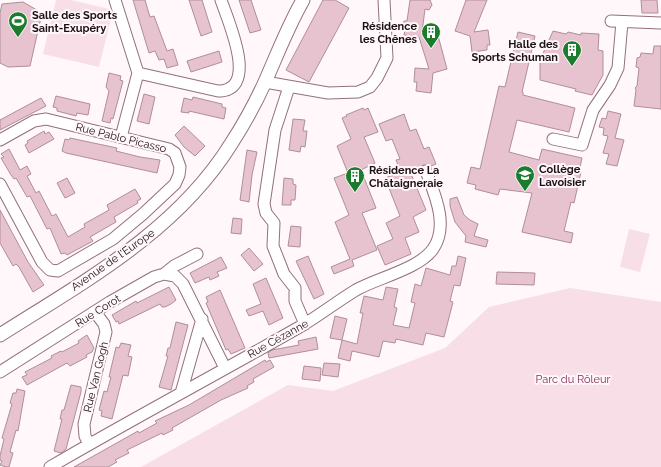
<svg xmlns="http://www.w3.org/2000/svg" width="661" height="467" viewBox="0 0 661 467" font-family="Raleway,sans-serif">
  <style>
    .park { fill: #f8dee7 }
    .building { fill: #e7c3cf; stroke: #af8e9a }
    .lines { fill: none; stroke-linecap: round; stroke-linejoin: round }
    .minor-casing { stroke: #90717c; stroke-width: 13 }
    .tertiary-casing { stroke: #90717c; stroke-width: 15 }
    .minor { stroke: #fff; stroke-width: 11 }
    .tertiary { stroke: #fff; stroke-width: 13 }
    .labels { text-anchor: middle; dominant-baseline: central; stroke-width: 4; stroke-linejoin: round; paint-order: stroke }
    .poi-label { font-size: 11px; font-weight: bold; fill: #1d1115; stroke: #fff7fa; text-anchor: start }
    .street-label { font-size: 11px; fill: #1d1115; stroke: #fff7fa }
    .park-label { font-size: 11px; fill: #832d54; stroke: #fff7fa }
  </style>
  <rect width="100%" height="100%" fill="#fff7fa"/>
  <path class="park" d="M56 0H71L113 10 99 67 43 54Z
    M629 229 650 234 640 272 620 267Z
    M570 288 661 302V467H141L288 385 333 391 445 348 489 307Z"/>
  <path class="building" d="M133 0H145L150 17 154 16 167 51 173 49 178 65 167 68 164 59 159 60 155 51 149 53Z
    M189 0H202L212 32 201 36Z
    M239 0H251L261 30 250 33Z
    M323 0H335L349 8 309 82 286 70Z
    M410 0H430L432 5 429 10 425 9 422 32 436 28 447 69 433 73 431 93 416 91 417 82H414L415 68 429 69 419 37 404 35 405 30H402L404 21H407Z
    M466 0H487L474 32 488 30 490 45H487V50L472 52 470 36 455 31Z
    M641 0H657L658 13H642Z
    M23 2 42 13 30 66 8 67 0 63V13L2 4Z
    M553 31 566 34 568 32 581 35V33L599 34 598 50 603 51V75L592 95 575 91 576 89 540 80V60Z
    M518 32 535 36 522 92H523V95L575 108 569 132 517 120 509 152 539 160 542 149 582 158 579 172H581L574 203 571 202 564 231 573 233 571 243 522 232 532 193 500 189 498 195 475 189 476 185 467 183 471 167 480 169 499 86 505 87Z
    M654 46H661V109L634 106 636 90 635 88 637 86 639 68 636 67 637 58 640 57 641 53 653 54Z
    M219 51 222 62 191 72 187 61Z
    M109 73 121 76 120 80 123 81 113 119 111 118 110 123 102 121 109 91 106 87Z
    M144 94 155 97 149 124 137 121Z
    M56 96 90 104 88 115 77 113 76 116 57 111V108L53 107Z
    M193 97 222 104V107L226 108 224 119 189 111V113L181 112 184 98 192 100Z
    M41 98 46 106 0 130V120Z
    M363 108 364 110 368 108 378 132 364 137 375 163 361 170 376 208 362 213 377 250 352 260 354 266 334 274 331 267 350 259 335 222 349 215 334 178 348 173 337 146 351 139 342 118 347 116 346 115Z
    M608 111 621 114 615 138 624 140 617 166 606 164 609 154 603 153 608 136 603 135 604 128 599 127 602 118 606 119Z
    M404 114 410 131 416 129 424 149 429 147 436 164 431 166 423 165 419 171 411 174 426 210 413 217 419 232 405 238 411 254 385 265 377 246 393 239 386 223 400 216 385 178 401 172 396 160 400 159 392 139 386 141 379 124Z
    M293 119 305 120 303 131H307L305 147 301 146 300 152 289 150Z
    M184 126 205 146 195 156 184 147 175 135Z
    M44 131 45 134 49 132 54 139 29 153 25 145 28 143 27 141Z
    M70 138 117 148 116 151 140 157 160 160 157 173 66 153 62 151 65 139 69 140Z
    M9 149 20 170 27 166 31 174 27 176 36 193 39 191 52 216 56 214 68 237 85 227 84 224 109 210 107 205 135 189 141 199 137 201 138 203 114 217 116 222 90 237 93 241 67 255 65 253 61 254 50 228 47 229 30 196 27 197 16 178 14 179 11 175 1 158 4 157 1 154Z
    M247 150 257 152 252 175 249 202 240 200Z
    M67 178 75 193 65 198 57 183Z
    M284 178 293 179V184L296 185 295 200H291V205H282Z
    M457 197 464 215 470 220 478 224 474 236 488 240 486 247 465 242 466 236 455 222 450 206V199Z
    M0 210 28 262 44 285 33 292 19 267 16 264 13 266 0 243Z
    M233 218 242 219 241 234 231 233Z
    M291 226 301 227 300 247 288 246Z
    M249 248 263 264 254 271 241 255Z
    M308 256 324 294 314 299 296 261Z
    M458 256 466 258 460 286 454 285 450 301 453 302 444 337 426 333 423 345 396 339 395 343 383 341 379 357 352 351 350 361 338 358 342 340 357 344 363 313H360L364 296 383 300 386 287 398 289 394 307 397 308 393 325 409 328 415 303 411 302 415 284 421 286 426 268 450 275 452 266H456Z
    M221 257 227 268 217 272 219 276 210 280 209 277 195 283 190 273Z
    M497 272 535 273 534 285 496 284Z
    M266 278 283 318 269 325 263 311 249 316 246 310 261 304 253 284Z
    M169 287 176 300 171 304 165 307H162L160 304 119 324 118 321 116 322 112 315 136 301 137 303Z
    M220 290 245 348 231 354 228 349 226 350 206 303 208 302 206 297Z
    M335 316 347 319 342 340 330 338Z
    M176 322 188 325 171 390 159 387 168 356H166L168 348H170Z
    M87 335 94 348 92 352 86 355 87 357 70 366 67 363 27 385 22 377 27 375 25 372 52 358 51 356 61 351 62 352 79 343 78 341Z
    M316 337 318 349 269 358 268 353 272 350 299 345 298 341Z
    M121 343 131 345 128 356 132 357 128 376 123 375 112 419 101 416 102 411 99 410 104 391 107 392 111 377H109L116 347 119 348Z
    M265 360 266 362 270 360 274 367 253 379 254 382 247 386 248 388 221 400 172 428 173 430 163 435 162 433 127 450 129 453 115 460 117 462 108 467H74L138 431 139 433 157 423 155 421 189 405Z
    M324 363 340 364 338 377 322 375Z
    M304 366 321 368 320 381 302 379Z
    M71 385 81 387V392L66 449 61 453 54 451 62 419H60L62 410H64Z
    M17 389 25 391 18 431 16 430 10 452 13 453 9 467H6L0 465 2 461 0 460V456L4 439 2 438 12 404 10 403 13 393H16Z"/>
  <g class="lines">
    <defs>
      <path id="minor" d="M115 0 138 73 121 137
        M611 21 661 23
        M138 73 218 91C260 91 228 21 221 0
        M265 82 328 93 358 92 370 87 377 78 387 58 384 0
        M289 87 275 130 264 204 266 213 274 223 273 246 284 274 295 288V301L305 324
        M553 139 582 145 593 110 610 85 618 68 622 22
        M0 140 34 121 46 119 169 149 175 153 180 167 179 175 175 184 143 214 113 239 58 271 50 270 42 262 0 184
        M164 274 175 276 183 284 225 368
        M0 372 110 302 154 277 164 274 174 266 197 254
        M181 393 202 319
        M89 444 85 436 84 424 106 332 104 324 95 312
        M50 467C134 418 219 373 303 325 321 314 338 301 356 290 377 278 419 269 433 249 449 226 435 195 426 171"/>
      <path id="tertiary" d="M0 335C85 281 177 231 231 144 244 124 255 104 265 82 277 55 288 26 303 0"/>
    </defs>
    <use href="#minor" class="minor-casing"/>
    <use href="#tertiary" class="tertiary-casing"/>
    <use href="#minor" class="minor"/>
    <use href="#tertiary" class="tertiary"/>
  </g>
  <defs>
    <symbol id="stadium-pin" viewBox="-11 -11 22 30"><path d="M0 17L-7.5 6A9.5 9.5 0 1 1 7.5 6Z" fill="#1c7c2e" stroke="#fff7fa"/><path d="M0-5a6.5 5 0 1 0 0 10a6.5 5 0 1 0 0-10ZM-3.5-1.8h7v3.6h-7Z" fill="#fff"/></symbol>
    <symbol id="building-pin" viewBox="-11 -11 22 30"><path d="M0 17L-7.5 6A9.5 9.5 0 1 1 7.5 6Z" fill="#1c7c2e" stroke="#fff7fa"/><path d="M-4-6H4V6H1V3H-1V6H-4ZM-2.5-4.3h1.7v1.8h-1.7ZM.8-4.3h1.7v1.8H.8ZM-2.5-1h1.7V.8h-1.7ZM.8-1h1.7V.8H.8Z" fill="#fff"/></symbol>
    <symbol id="school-pin" viewBox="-11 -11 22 30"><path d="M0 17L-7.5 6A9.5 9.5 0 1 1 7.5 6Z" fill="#1c7c2e" stroke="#fff7fa"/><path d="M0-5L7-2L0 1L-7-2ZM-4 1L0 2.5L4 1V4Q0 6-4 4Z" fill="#fff"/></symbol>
  </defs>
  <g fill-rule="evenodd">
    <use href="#stadium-pin" x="7" y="10" width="22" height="30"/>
    <use href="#building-pin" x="420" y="21" width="22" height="30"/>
    <use href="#building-pin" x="561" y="39" width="22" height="30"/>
    <use href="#school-pin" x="514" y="164" width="22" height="30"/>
    <use href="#building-pin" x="344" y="165" width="22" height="30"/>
  </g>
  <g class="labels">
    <g class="poi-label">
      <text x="32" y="15">Salle des Sports<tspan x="32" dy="13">Saint-Exupéry</tspan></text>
      <text x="417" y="26" text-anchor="end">Résidence<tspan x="417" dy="13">les Chênes</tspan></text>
      <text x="558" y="44" text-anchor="end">Halle des<tspan x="558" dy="13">Sports Schuman</tspan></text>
      <text x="539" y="169">Collège<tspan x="539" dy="13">Lavoisier</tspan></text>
      <text x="369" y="170">Résidence La<tspan x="369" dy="13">Châtaigneraie</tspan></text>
    </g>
    <g class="street-label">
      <text transform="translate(121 138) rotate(14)">Rue Pablo Picasso</text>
      <text transform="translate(113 260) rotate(-35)">Avenue de l'Europe</text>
      <text transform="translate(98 311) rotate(-32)">Rue Corot</text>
      <text transform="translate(278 339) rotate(-29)">Rue Cézanne</text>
      <text transform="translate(96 377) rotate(-76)">Rue Van Gogh</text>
    </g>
    <g class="park-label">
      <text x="573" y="379">Parc du Rôleur</text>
    </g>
  </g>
</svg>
